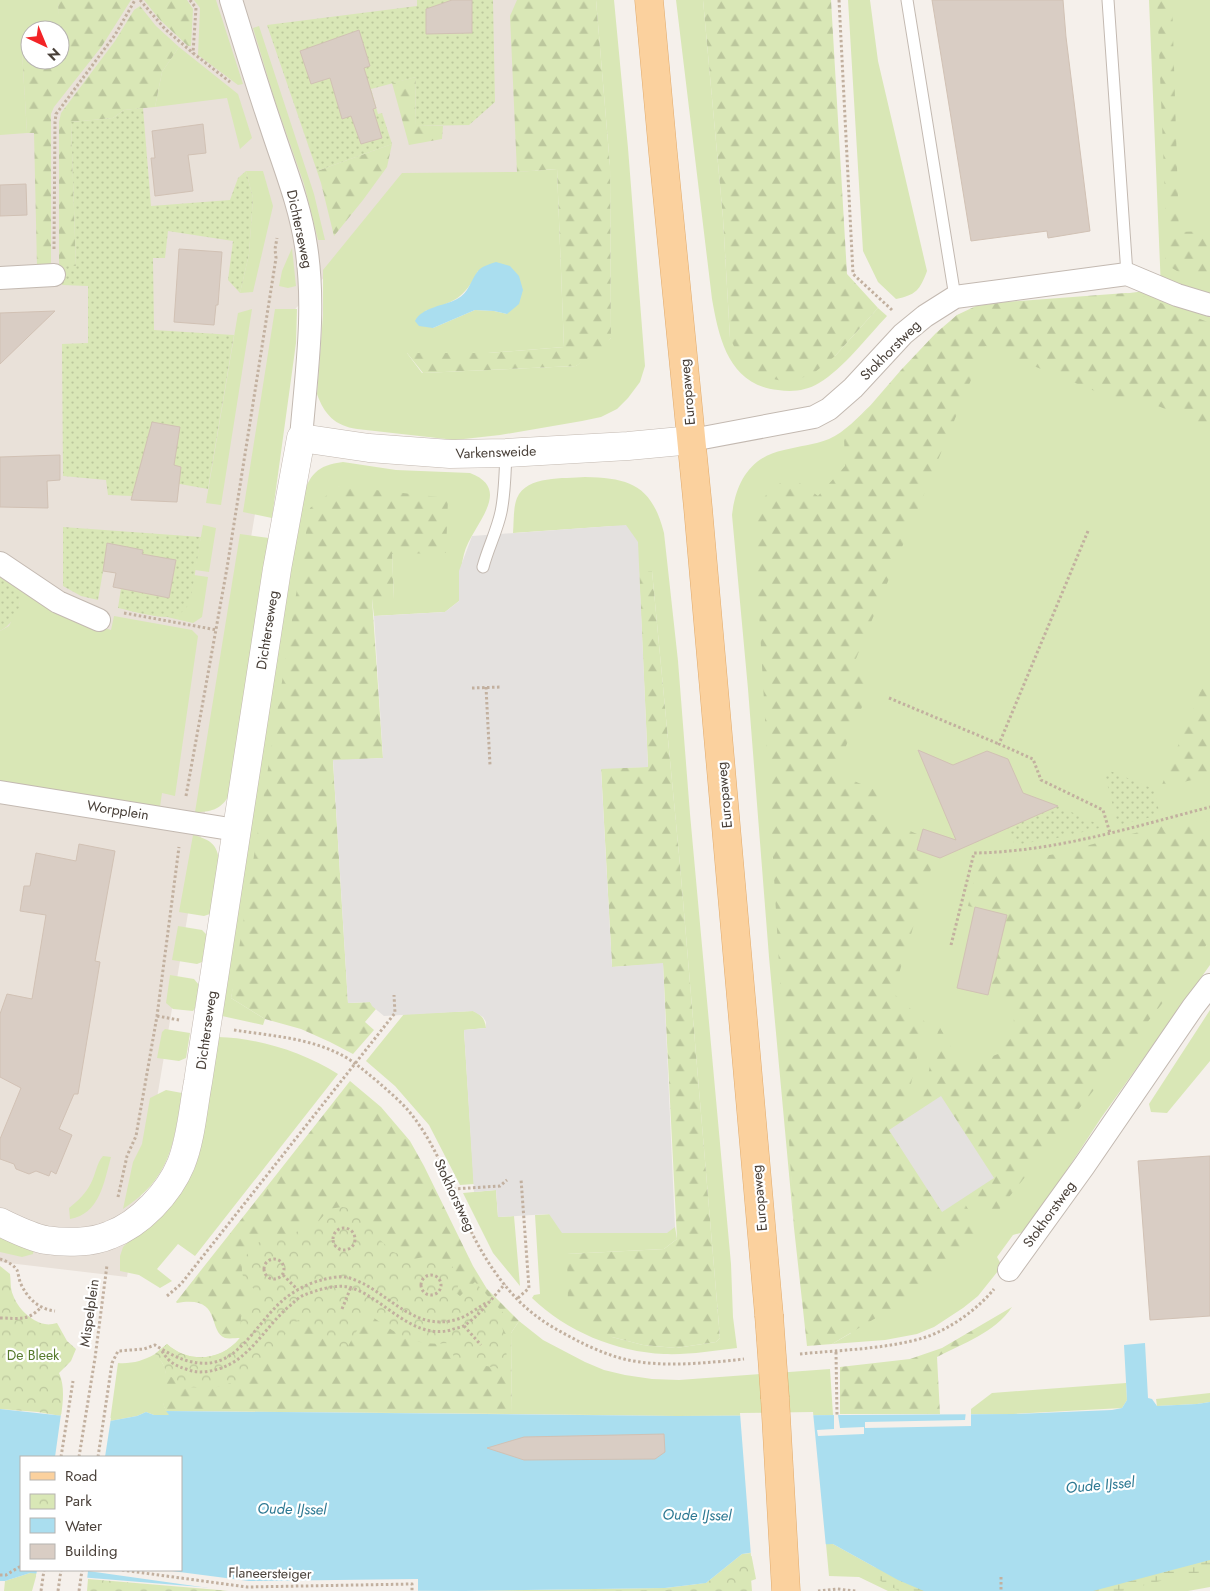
<svg xmlns="http://www.w3.org/2000/svg" width="1210" height="1591" viewBox="0 0 1210 1591" font-family="Jost,sans-serif">
  <style>
    .residential { fill: #e9e1d9; fill-rule: evenodd }
    .grass { fill: #d9e7b6; fill-rule: evenodd }
    .forest { fill: url(#forest-firs) }
    .wetland { fill: url(#wetland-marsh) }
    .park { fill: url(#park-crowns) }
    .garden { fill: url(#garden-dots) }
    .parking { fill: #e4e1df }
    .water { fill: #aadeef; fill-rule: evenodd }
    .pier { fill: #f5f0eb }
    .building { fill: #d9cdc4; stroke: #d1c1b4 }
    .lines { fill: none; stroke-linecap: round; stroke-linejoin: round }
    .service-casing { stroke: #c3b9b1; stroke-width: 13 }
    .minor-casing { stroke: #c3b9b1; stroke-width: 24 }
    .tertiary-casing { stroke: #c3b9b1; stroke-width: 29 }
    .primary-casing { stroke: #e1ab6d; stroke-width: 29 }
    .path { stroke: #c2b09f; stroke-width: 3; stroke-dasharray: 2.5 2.5; stroke-linecap: butt }
    .service { stroke: #fff; stroke-width: 11 }
    .minor { stroke: #fff; stroke-width: 22 }
    .tertiary { stroke: #fff; stroke-width: 28 }
    .primary { stroke: #fbd19e; stroke-width: 28 }
    .primary-bridge-casing { stroke: #e1ab6d; stroke-width: 29; stroke-linecap: butt }
    .primary-bridge { stroke: #fbd19e; stroke-width: 28 }
    .labels { text-anchor: middle; dominant-baseline: central; stroke-width: 4.5; stroke-linejoin: round; paint-order: stroke }
    .street-label { font-size: 14px; fill: #494039; stroke: #fff }
    .park-label { font-size: 14px; fill: #577a2d; stroke: #fff }
    .water-label { font-size: 15px; font-style: italic; fill: #2d7993; stroke: #fff }
  </style>
  <defs>
    <pattern id="forest-firs" width="22" height="20" patternUnits="userSpaceOnUse" patternTransform="scale(1.25)"><rect width="22" height="20" fill="#d9e7b6"/><path d="M5 1l3.5 6h-7zM16 11l3.5 6h-7z" fill="#bcc79d"/></pattern>
    <pattern id="wetland-marsh" width="20" height="14" patternUnits="userSpaceOnUse" patternTransform="scale(1.25)"><rect width="20" height="14" fill="#d9e7b6"/><path d="M1 5h8M5 5V1M11 12h8M15 12V8" fill="none" stroke="#bcc79d"/></pattern>
    <pattern id="park-crowns" width="20" height="18" patternUnits="userSpaceOnUse" patternTransform="scale(1.25)"><rect width="20" height="18" fill="#d9e7b6"/><path d="M2 6a3 3 0 1 1 6 0M12 15a3 3 0 1 1 6 0" fill="none" stroke="#bcc79d"/></pattern>
    <pattern id="garden-dots" width="8" height="8" patternUnits="userSpaceOnUse" patternTransform="scale(1.25)"><rect width="8" height="8" fill="#d9e7b6"/><path d="M2 2h.1M6 6h.1" fill="none" stroke="#bcc79d" stroke-width="1.8" stroke-linecap="round"/></pattern>
  </defs>
  <rect width="100%" height="100%" fill="#f5f0eb"/>
  <path class="residential" d="M0 0H528L536 187 328 273 288 317 127 1277 0 1262ZM30 30H60V60H30Z"/>
  <path class="grass" d="M0 0H58L60 30H30V35L21 36 27 133 0 135Z
    M194 0H216L243 84 238 85 198 55 200 8Z
    M596 0H614L628 148 645 366 640 382 628 398 617 409 601 417 582 421 500 435 455 440 357 429C335 426 324 414 317 394L323 315V270L402 173 517 172 557 169 564 347 488 353H407L422 373 576 366 611 338 610 166ZM478 271 507 314 494 311 475 310 433 328 425 311C454 302 464 299 478 271Z
    M676 0H703L723 218 730 338 835 356 878 308 887 316C868 336 843 369 819 383 806 391 792 392 778 390 729 385 719 339 712 299Z
    M848 0H870L878 61 927 271C920 290 916 295 896 299L878 282 863 251Z
    M1149 0H1210V965L1101 1118 1027 1231 1013 1235 997 1257 1002 1266 978 1296 963 1308 934 1327 917 1334 885 1340 832 1344 851 1333 791 1162 794 1228 769 957 748 689 732 515C736 482 750 457 784 450 799 446 814 445 829 439 845 432 858 417 871 405L845 436 957 315 1161 289Z
    M259 26 314 194 325 240H318L304 184 274 98 253 28Z
    M179 47 238 94 252 138 240 149 227 98 155 107 162 72Z
    M246 171H263L273 206 253 292 240 293 249 254 253 198Z
    M292 248 296 286 288 288 279 286 282 271Z
    M252 309 221 505 206 503 238 313Z
    M275 309H297L296 343 272 518 243 512Z
    M343 462 396 470 470 473C515 490 471 526 464 554 460 569 460 585 459 601L445 612 374 616 372 599H394L392 554 339 486 231 998 265 1019 263 1025 222 1016 302 499C309 475 317 465 343 462Z
    M585 477C631 478 652 486 664 533L678 661 690 814 731 1264 733 1317 737 1348C713 1351 688 1355 664 1354 616 1352 566 1331 532 1298L534 1295 540 1294 535 1215 552 1214 675 1227 677 1239 664 1249 567 1254 612 1337 643 1345 676 1348 716 1342 720 1338 680 865 652 571H639L640 586 614 526 513 533C514 522 513 508 517 498 527 475 564 479 585 477Z
    M203 525 216 528 209 572 195 570Z
    M240 534 269 538 228 797C220 810 210 812 195 812Z
    M194 575 208 577 202 617 193 623 167 617C191 613 191 595 194 575Z
    M16 588 66 615 111 630 114 616 192 630 198 636 175 796 162 793 160 807 0 781V631L9 626 20 603Z
    M193 835C209 839 218 844 219 862L210 914 204 916 179 912Z
    M178 926 202 930 207 935 202 962 197 964 172 960Z
    M170 975 194 979 199 985 195 1008 193 1011 173 1009 166 1003Z
    M1210 1010V1061L1167 1113 1151 1112 1149 1104Z
    M473 1011C481 1014 485 1019 486 1028L464 1030 474 1184 460 1185 429 1125 395 1086 366 1061 404 1014Z
    M165 1029 190 1033 186 1058 179 1061 157 1058 162 1032Z
    M218 1037C259 1038 303 1052 338 1074L195 1256 178 1244 157 1269 172 1281 160 1288 139 1275 120 1271V1256L123 1247 131 1239 172 1203 182 1192 194 1170 199 1155Z
    M166 1090 182 1093C174 1144 170 1179 123 1209L133 1162 142 1144 150 1098Z
    M103 1156 111 1157C104 1182 100 1214 70 1219L69 1208C78 1201 86 1193 91 1183 96 1174 96 1164 103 1156Z
    M496 1190 498 1217 514 1216 520 1286 493 1253 463 1193Z
    M0 1235 34 1249 33 1254 22 1257 0 1252Z
    M519 1321 543 1340 585 1362 604 1370 625 1375 652 1379 679 1380 830 1369 833 1415 677 1416 512 1414 511 1333Z
    M155 1354C181 1378 151 1397 170 1415H154L146 1412 137 1416 110 1421 118 1363C131 1364 143 1361 155 1354Z
    M1126 1383 1127 1400 1122 1408 1013 1414H971V1409L992 1393Z
    M1210 1393V1402L1197 1404 1157 1406 1156 1399Z
    M826 1544H833L898 1580 924 1591H888L859 1577 829 1576Z
    M751 1553 756 1579 723 1591H465L665 1588 706 1583 742 1554Z
    M1210 1560V1587L1188 1591H1093Z
    M30 1573H37L32 1591H4L5 1581Z"/>
  <path class="forest" d="M58 0H131L102 46 54 107 51 114V266L37 267 34 133H27L21 35H30V60H60Z
    M144 0H187L193 9 191 46H188L159 19Z
    M517 0H596L610 166 611 338 596 353 576 366 423 373 407 353H488L564 347 557 169 517 172 510 16Z
    M703 0H831L847 274 878 308 835 356 815 372 797 380 782 381 757 375 741 361 730 338 723 218Z
    M1157 0H1172L1179 232 1210 231V277L1182 274 1167 265 1165 257 1167 246Z
    M140 6 156 26 179 47 162 72 155 107 124 110 113 118 71 122 76 266H59V122L61 113 115 41 134 10Z
    M416 77 415 126H443L442 139 409 145 392 83Z
    M392 144 387 167 363 200 334 236 321 183 317 171Z
    M1126 293 1146 297 1210 323V427L1128 394 1124 403 985 346 853 666 875 675 835 773 880 792 871 814 917 834 913 849 935 856 893 993 925 1022 908 1097V1108L911 1116 889 1130 942 1212 962 1199 983 1234 974 1245 891 1309 832 1344 807 1346 794 1228 754 525 756 507 772 488 791 477 818 496 845 466 844 436 901 370 936 333 957 315 976 306 1005 302Z
    M339 486 448 498 446 553 392 554 394 599H372L383 758 333 761 348 1003 370 1002 376 1009 365 1022 374 1030 353 1054 330 1042 301 1029 265 1019 231 998 310 508Z
    M639 571H652L680 865 720 1338 716 1342 676 1348 643 1345 612 1337 587 1326 573 1312 568 1304 567 1254 664 1249 677 1239 663 964 612 967 601 768 648 767Z
    M1210 668V776L1161 787Z
    M1210 821V940L1161 1005 991 1220 973 1192 993 1178 941 1097 923 1108V1097L939 1026 955 1054 972 1064 998 1054 1013 1035 1014 1017 1002 1003 988 995 1007 915 968 906 978 862 1023 860 1055 854 1162 826 1165 832Z
    M350 1081 381 1107 410 1141 424 1166 473 1266 487 1289 519 1321 511 1333 512 1414 166 1411C154 1389 179 1377 155 1354L167 1344C189 1364 221 1361 240 1338 236 1338 229 1339 225 1338 207 1331 223 1295 177 1303L176 1302Z
    M1012 1307C995 1333 963 1343 937 1357L940 1414H840V1367L910 1359 942 1348Z"/>
  <path class="wetland" d="M1210 1556V1571L1183 1575 1122 1591H1056Z
    M879 1565 998 1591H899L879 1580 875 1573V1568Z"/>
  <path class="park" d="M342 1207 356 1209 365 1219 377 1237 393 1252 414 1259 433 1255 448 1261 455 1270 459 1283 456 1293 460 1296 475 1282 508 1318 502 1324 509 1371 455 1359 448 1343C412 1347 396 1333 367 1313L343 1355 305 1316 292 1324 279 1344 263 1362 242 1380 213 1388 185 1387 166 1373 163 1363 155 1354 167 1344C189 1364 222 1361 240 1338L241 1317 259 1293C252 1287 242 1281 242 1271 240 1256 260 1236 275 1237 278 1237 280 1239 283 1240L308 1225 318 1222 329 1209Z
    M0 1266 10 1274C11 1281 10 1288 13 1295 17 1307 31 1322 45 1324 48 1325 53 1324 57 1323L67 1341 76 1349 71 1361 59 1373C65 1386 63 1402 61 1416L38 1412 0 1409Z
    M749 1554 752 1591H588L666 1590 706 1583Z
    M88 1579 231 1591H235H87Z"/>
  <path class="garden" d="M417 0H493L495 102 469 125 415 126 416 77 371 89 378 114 382 113 392 144 317 171 267 25 417 6Z
    M143 108 151 206 230 200 238 178 246 171 253 198 249 254 240 293 228 280 233 241 168 231 165 258H153L154 330 234 335 208 489 180 484 132 496 108 495 106 480 63 476 62 344 88 343V286L62 285 61 266H76L71 122 113 118 124 110Z
    M63 527 201 537 190 603C186 608 181 614 175 616 162 620 132 611 118 608L121 588 116 573 103 571 98 600 81 596 63 586Z
    M0 576C4 580 13 584 16 588 27 604 13 624 0 631Z
    M1103 768 1154 789 1160 815 1118 825Z
    M1058 806 1100 825V828L1057 838 1015 845 1007 828Z"/>
  <path class="parking" d="M626 525 638 542 648 767 601 769 612 967 663 963 675 1227 667 1233H562L549 1214 498 1217 496 1190 474 1192 464 1030 486 1028V1022L483 1017 473 1011 384 1016 372 1006 370 1002 348 1003 333 760 383 758 374 616 445 612 459 601V571L472 536Z
    M941 1096 994 1178 942 1212 889 1130Z"/>
  <path class="water" d="M496 262 510 266 519 276 523 290 519 304 507 314 494 311 475 310 433 328 419 326 415 321C422 307 444 306 457 299 469 293 470 281 478 271 482 266 490 264 496 262Z
    M1145 1343 1148 1398 1152 1399 1157 1406 1197 1404 1210 1402V1560L1093 1591H924L898 1580 833 1544 804 1545 742 1554 706 1583 665 1588 465 1591 238 1590 30 1573 5 1581H0V1409L110 1421 137 1416 146 1412 154 1415H169L166 1411 677 1416 1013 1414 1112 1410 1122 1408 1127 1400 1124 1345ZM21 1457H181V1570H21Z"/>
  <path class="pier" d="M966 1411H971V1426L865 1428V1422L965 1420Z
    M813 1412 826 1547 804 1548 751 1556 740 1413Z
    M61 1414 111 1418 105 1457H55Z
    M834 1415H838L840 1428 864 1427V1434L818 1436 817 1430 834 1429Z
    M37 1570H164L249 1581 418 1579V1591H230L88 1571 87 1580 36 1576Z"/>
  <path class="building" d="M452 0H472V33L426 34V9Z
    M932 0H1063L1066 37 1090 231 1048 238 1047 231 971 241Z
    M359 30 370 66 364 68 376 108 373 109 382 138 361 144 351 116 342 119 330 78 311 84 300 51Z
    M203 124 206 153 188 155 193 191 155 196 151 158H155L152 131Z
    M26 184 27 215 0 216V185Z
    M179 249 222 252 218 305H216L214 325 174 322Z
    M55 311 0 364V313Z
    M152 422 180 427 174 465 181 467 177 502 131 500Z
    M60 455V480L47 481 48 508 0 507V457Z
    M107 543 143 550 142 554 176 560 169 598 113 587 116 573 103 571Z
    M918 750 953 765 987 751 1008 759 1023 793 1058 806 940 858 917 850 923 829 956 840Z
    M79 844 115 851 95 961 100 962 78 1094H74L59 1129 72 1135 56 1174 51 1171 49 1176 36 1171 29 1174 16 1169 14 1164 0 1159V1139L21 1088 0 1077V1014L7 994 32 999 46 915 20 911 24 886H30L36 853 76 861Z
    M975 907 1007 915 988 995 957 988Z
    M1210 1156V1316L1150 1320 1138 1161Z
    M664 1434 665 1452 655 1459 524 1460 487 1448 524 1437Z"/>
  <g class="lines">
    <defs>
      <path id="service" d="M907 0 955 297
        M1108 0 1127 274
        M483 567C488 548 497 531 501 512 505 493 505 472 506 453"/>
      <path id="minor" d="M231 0C244 42 257 85 271 126 284 166 300 205 306 246 316 310 306 375 301 438
        M0 278 54 275
        M692 440 814 417 829 409 853 388 903 334 925 316 955 297 1127 274 1177 295 1210 305
        M0 563 58 602 99 620
        M0 792 236 830
        M1009 1270 1084 1166 1193 1007 1210 985"/>
      <path id="tertiary" d="M0 1222C15 1229 30 1237 46 1240 65 1243 92 1243 110 1235 140 1224 169 1193 181 1164 191 1139 193 1109 198 1082L277 569 301 438 369 448 450 454 506 453 628 446 692 440"/>
      <path id="primary" d="M649 0 663 153 698 508 769 1315
        M775 1398 786 1591"/>
    </defs>
    <use href="#service" class="service-casing"/>
    <use href="#minor" class="minor-casing"/>
    <use href="#tertiary" class="tertiary-casing"/>
    <use href="#primary" class="primary-casing"/>
    <path class="path" d="M140 0 165 29 193 53
      M190 0 196 8 193 53 230 82
      M839 0 853 274 892 310
      M54 249 55 122 56 114 115 35 135 0
      M1088 531 999 744 1033 759 1041 780 1103 810 1110 833
      M124 613 217 630
      M486 687 490 765
      M472 688 501 687
      M889 698 999 744
      M186 796 227 568 276 258 275 249 277 238
      M951 945 974 853C1054 852 1133 827 1210 807
      M157 1016 179 1020
      M234 1030C272 1036 313 1038 347 1058 358 1065 367 1073 377 1081 387 1090 398 1099 407 1109 437 1144 451 1189 470 1229 485 1261 510 1298 539 1318 551 1327 565 1334 578 1341 592 1348 608 1355 624 1359 661 1368 706 1363 744 1359
      M453 1189 500 1186 507 1180
      M118 1197 127 1156 136 1136 157 1016 179 847
      M333 1239a11 11 0 1 1 22 0a11 11 0 1 1-22 0Z
      M264 1269a10 10 0 1 1 20 0a10 10 0 1 1-20 0Z
      M0 1259C6 1261 13 1264 17 1270 18 1273 19 1278 20 1282 27 1298 38 1309 55 1311
      M421 1285a10 10 0 1 1 20 0a10 10 0 1 1-20 0Z
      M283 1275 298 1290
      M167 1296 181 1284 395 1013 394 995
      M518 1298 529 1288 521 1179
      M342 1309 351 1287
      M0 1318C18 1318 28 1322 41 1307
      M464 1326 481 1345
      M162 1351C169 1363 176 1366 189 1370 197 1373 207 1372 215 1370 251 1361 265 1325 292 1304 295 1301 299 1297 304 1295 318 1290 337 1283 352 1288 385 1299 412 1340 451 1330 455 1328 461 1328 465 1325 479 1316 493 1297 505 1284
      M836 1352 837 1415
      M800 1354C839 1350 889 1349 926 1337 950 1329 978 1309 994 1289
      M61 1457 73 1381
      M79 1457 95 1358 107 1265
      M98 1457 112 1363 118 1351 144 1349 155 1345C181 1362 212 1374 238 1349 254 1335 266 1315 282 1301 292 1292 308 1283 322 1280 328 1278 339 1276 345 1277 352 1278 360 1282 366 1285 397 1303 420 1331 458 1319 468 1316 478 1307 488 1302
      M122 1570 247 1587 412 1584V1591
      M0 1575H6L21 1566
      M1001 1577V1591
      M41 1591 44 1570
      M58 1591 61 1570
      M79 1591 82 1570
      M818 1591 837 1589 856 1591"/>
    <use href="#service" class="service"/>
    <use href="#minor" class="minor"/>
    <use href="#tertiary" class="tertiary"/>
    <use href="#primary" class="primary"/>
    <defs>
      <path id="primary-bridge" d="M769 1315 775 1398"/>
    </defs>
    <use href="#primary-bridge" class="primary-bridge-casing"/>
    <use href="#primary-bridge" class="primary-bridge"/>
  </g>
  <g class="labels">
    <g class="street-label">
      <text transform="translate(300 229) rotate(78)">Dichterseweg</text>
      <text transform="translate(890 350) rotate(-45)">Stokhorstweg</text>
      <text transform="translate(687 392) rotate(-95)">Europaweg</text>
      <text transform="translate(496 452) rotate(-2)">Varkensweide</text>
      <text transform="translate(267 630) rotate(-81)">Dichterseweg</text>
      <text transform="translate(724 795) rotate(-95)">Europaweg</text>
      <text transform="translate(118 810) rotate(9)">Worpplein</text>
      <text transform="translate(206 1030) rotate(-82)">Dichterseweg</text>
      <text transform="translate(455 1195) rotate(65)">Stokhorstweg</text>
      <text transform="translate(759 1198) rotate(-95)">Europaweg</text>
      <text transform="translate(1049 1214) rotate(-54)">Stokhorstweg</text>
      <text transform="translate(89 1313) rotate(-82)">Mispelplein</text>
      <text transform="translate(270 1573) rotate(1)">Flaneersteiger</text>
    </g>
    <g class="park-label">
      <text x="33" y="1355">De Bleek</text>
    </g>
    <g class="water-label">
      <text transform="translate(1100 1485) rotate(-5)">Oude IJssel</text>
      <text transform="translate(292 1509) rotate(1)">Oude IJssel</text>
      <text transform="translate(697 1515) rotate(1)">Oude IJssel</text>
    </g>
  </g>
  <rect x="20" y="1456" width="162" height="115" fill="#ffffff" stroke="#b6b3b0"/>
  <rect x="30" y="1472" width="25" height="8" fill="#fbd19e" stroke="#b6b3b0"/>
  <text x="65" y="1481" font-size="15" fill="#494039">Road</text>
  <rect x="30" y="1494" width="25" height="15" fill="url(#park-crowns)" stroke="#b6b3b0"/>
  <text x="65" y="1506" font-size="15" fill="#494039">Park</text>
  <rect x="30" y="1518" width="25" height="15" fill="#aadeef" stroke="#b6b3b0"/>
  <text x="65" y="1531" font-size="15" fill="#494039">Water</text>
  <rect x="30" y="1544" width="25" height="15" fill="#d9cdc4" stroke="#b6b3b0"/>
  <text x="65" y="1556" font-size="15" fill="#494039">Building</text>
  <g transform="translate(45 45) rotate(136)"><circle r="24" fill="#ffffff" stroke="#b6b3b0"/>
  <path d="M0-4L9 19L0 12L-9 19Z" fill="#f32427"/>
  <text y="-8" font-size="14" font-weight="bold" text-anchor="middle" fill="#494039">N</text>
  </g>
</svg>
